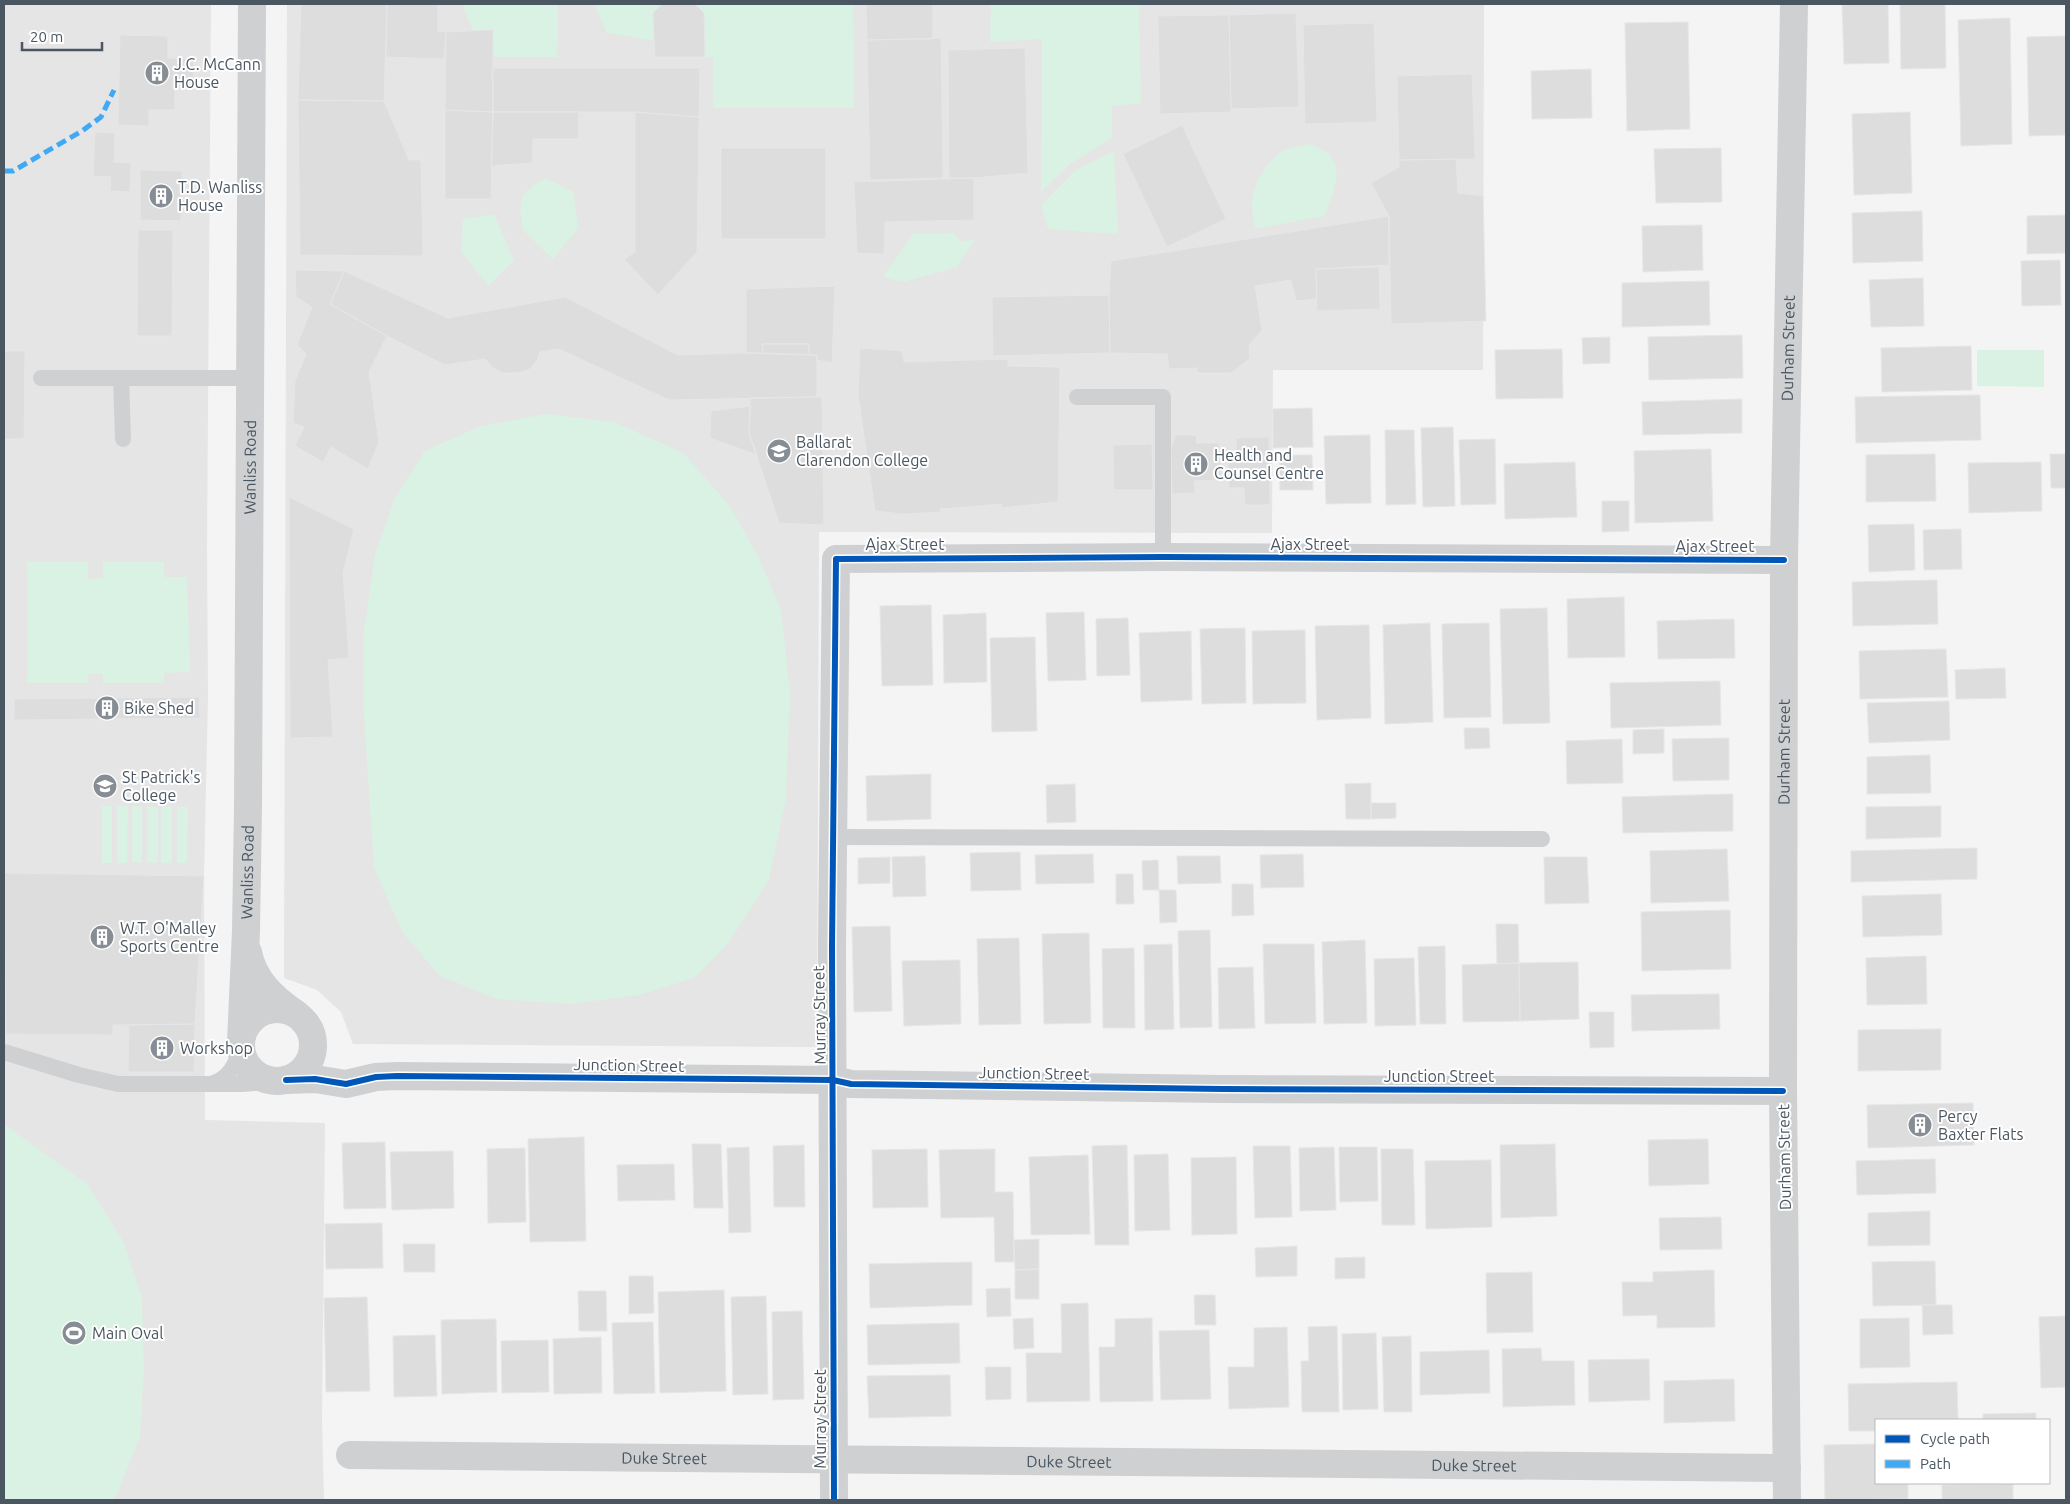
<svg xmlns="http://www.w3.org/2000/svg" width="2070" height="1504" viewBox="0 0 2070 1504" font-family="Ubuntu,sans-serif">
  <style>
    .education { fill: #e6e5e6 }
    .green { fill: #d9f2e3 }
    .building { fill: #ddddde; stroke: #e5e6e7 }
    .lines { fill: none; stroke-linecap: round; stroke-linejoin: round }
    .service { stroke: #ced0d2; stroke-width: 16 }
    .minor { stroke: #ced0d2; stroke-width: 28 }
    .quiet { stroke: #3fa9f5; stroke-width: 5; stroke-dasharray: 10 5; stroke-linecap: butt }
    .cycleway-casing { stroke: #fff; stroke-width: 9 }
    .cycleway { stroke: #0057b8; stroke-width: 6 }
    .labels { text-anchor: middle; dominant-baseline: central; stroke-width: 4; stroke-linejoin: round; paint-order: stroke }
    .poi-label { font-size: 16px; fill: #4a5661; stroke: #fff; text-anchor: start }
    .street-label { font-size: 16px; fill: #4a5661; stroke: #fff }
  </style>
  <rect width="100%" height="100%" fill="#f4f4f4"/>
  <path class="education" d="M4 4H211L207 546 208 697 204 876 205 1120 325 1123 322 1422 324 1500H4Z
    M287 4H1484L1483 370H1273L1272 533 819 532 817 1047 353 1044 341 1012 317 990 284 978Z"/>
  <path class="green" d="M462 4H558L557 57H494L493 31H473Z
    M594 4H662L653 13 654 41 607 33Z
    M695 4H853L854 108H713V57H705L704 13Z
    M991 4H1139L1141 103 1112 106V138L1070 164 1041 192 1042 39 990 42Z
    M1310 144C1319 148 1329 151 1333 160 1342 176 1330 201 1324 216L1256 229C1248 205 1252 183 1269 163 1274 158 1279 152 1287 149 1294 146 1303 146 1310 144Z
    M1114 151 1118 234 1048 229 1041 205 1076 170Z
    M546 178 573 192 578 228 553 259 523 230 520 210 523 195 534 185Z
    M494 214 514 260 488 286 461 251 463 219Z
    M954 233 960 241 975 240 957 267 903 282 883 277 913 234Z
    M1977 350H2044V387L1977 386Z
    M546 414 614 422 683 453 729 505 758 556 781 610 790 691 786 798 769 879 729 942 694 978 639 995 570 1004 497 999 440 976 403 933 374 868 363 701V637L375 555 395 498 425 451 481 426Z
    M27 562H88V579L103 578V562H164V577H187L190 672 164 673V683H103V674H88V683H27Z
    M102 806H112V863H102Z
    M117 806H128L127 863H117Z
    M132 806 142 807V863L132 862Z
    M147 806 158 807V862L147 863Z
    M172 806V863H161V807Z
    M177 807H188L187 863H177Z
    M4 1124 88 1185 123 1241 142 1298 144 1368 140 1436 118 1492 112 1500H4Z"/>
  <path class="building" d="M301 4H387L384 101 298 100Z
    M387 4H438V31L446 32 444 59 386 57Z
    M662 4H695L704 13 705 57H655L653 13Z
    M866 4H933V39L867 40Z
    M1842 4H1888L1889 63 1844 64Z
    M1900 4H1945L1946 68 1901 69Z
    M1296 13 1299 107 1231 109 1229 15Z
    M1229 15 1231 112 1160 114 1158 16Z
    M2010 18 2012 144 1961 146 1958 20Z
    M1688 22 1690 129 1627 131 1625 23Z
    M1374 23 1377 122 1305 124 1303 25Z
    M493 30V112L445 110 446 32Z
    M120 35 168 36V58L194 59 193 87H175V110H149V126L118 125Z
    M2066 36V135L2029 136 2027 37Z
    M941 38 943 178 870 180 867 40Z
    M1025 48 1028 173 974 178H949L948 50Z
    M492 68H700L699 117 635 112H493Z
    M1591 69 1592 118 1532 119 1531 71Z
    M1472 74 1475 159 1399 160 1397 76Z
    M298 100 384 101 409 160H421L423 256 300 255Z
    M445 110 493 112 491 199H445Z
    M493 112H579L578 139H533L532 163 491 166Z
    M635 112 699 117 697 252 658 295 624 259 635 252Z
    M1910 112 1912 193 1854 195 1852 114Z
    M1182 125 1226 219 1167 247 1123 154Z
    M95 132 115 133 114 162 131 163 130 192 110 191 111 177 93 176Z
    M721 148H826V239H721Z
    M1721 148 1722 202 1656 203 1654 149Z
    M1456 159 1458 193 1483 196 1486 321 1391 324 1389 216 1371 183 1399 167V160Z
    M140 170 182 171 181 221 140 220Z
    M974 178V220L885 222 884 254 857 253 854 182Z
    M1922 211 1923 261 1853 263 1852 213Z
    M2066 215V253L2027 254V216Z
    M1389 216V265L1316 269 1317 299 1296 301 1291 280 1255 286 1262 330 1249 345 1250 358 1231 373H1197V368L1169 369 1167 354 1110 353 1109 295 1111 261Z
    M1702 225 1703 270 1643 272 1642 226Z
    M138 230H173L172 336H137Z
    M2060 260 2061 305 2022 306 2021 261Z
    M1379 267 1380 309 1317 311 1316 269Z
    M295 270 344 271 330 304 387 336 369 372 379 442 368 469 331 447 323 462 295 446 304 427 293 423 295 381 306 354 297 345 312 307 296 297Z
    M344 271 448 318 565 297 678 355 743 353 817 355V397L669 400 559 349 540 352 537 360 530 369 518 373H504L493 368 485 359 445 365 387 336 330 304Z
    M1923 278 1924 326 1871 327 1869 280Z
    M1709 281 1710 325 1622 327V283Z
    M835 286 832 363 817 360V355H810L808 344H762L763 353H746V289Z
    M1109 295 1110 353 993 356 992 297Z
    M1742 335 1743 378 1649 380 1648 337Z
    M1610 337V363L1583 364 1582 338Z
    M4 340H5V351H25L24 439H4Z
    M762 344H808L810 355 763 353Z
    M1971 346 1972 390 1882 392 1881 348Z
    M860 348 902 351 904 362 1008 359V366L1060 367 1058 502 1002 508 1001 504 940 509 941 512 903 514 875 511 858 395Z
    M1562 349 1563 398 1496 399 1495 350Z
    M1980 395 1981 440 1856 443 1855 397Z
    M817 397H822L824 525 779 523 749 433 750 398Z
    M1742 399V433L1643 435 1642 402Z
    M751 406 749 433 757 455 710 438 711 411Z
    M1312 408 1313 447 1273 448V409Z
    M1453 427 1455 506 1423 507 1421 428Z
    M1385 430H1414L1416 504 1386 505Z
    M1176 435H1196L1197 443H1219L1221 480 1194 481 1195 493 1172 494 1171 448Z
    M1370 435 1371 503 1326 504 1324 436Z
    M1269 437 1270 505H1245L1244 488H1229L1228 457 1236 456V438Z
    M1495 439 1496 504 1461 505 1459 440Z
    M1152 444 1153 490H1114L1113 445Z
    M1711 449 1713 521 1635 523 1634 451Z
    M1935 454 1936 501 1866 502V455Z
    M2050 454H2066V488H2051Z
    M1279 455H1312L1313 490H1280Z
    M1575 462 1577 517 1505 519 1504 464Z
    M2041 462 2042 511 1969 513 1968 463Z
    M289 497 354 529 343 573 349 658 328 660 333 737 290 738Z
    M1602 501H1629V531L1602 532Z
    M1914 524 1915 570 1869 572 1868 525Z
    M1961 529 1962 569 1924 570 1923 530Z
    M1937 580 1938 624 1853 626 1852 582Z
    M1624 597 1625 657 1568 658 1567 599Z
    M931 605 933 685 882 686 880 606Z
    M1547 608 1550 723 1503 724 1500 609Z
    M1084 612 1086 680 1048 681 1046 613Z
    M986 613 987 682 944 683 943 615Z
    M1128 618 1130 675 1097 676 1096 619Z
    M1734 619 1735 658 1658 659 1657 621Z
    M1430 623 1433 722 1385 724 1383 625Z
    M1489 623 1491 717 1444 718 1442 624Z
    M1369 625 1371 718 1317 720 1315 626Z
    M1245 628 1246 703 1202 704 1200 629Z
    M1305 630 1306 703 1253 704 1252 631Z
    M1191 631 1192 700 1141 702 1139 633Z
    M1035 637 1037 731 992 732 990 638Z
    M1946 649 1948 697 1860 699 1859 651Z
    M2005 668 2006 698 1956 699 1955 670Z
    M1720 681 1721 725 1611 728 1610 683Z
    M199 697 200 718 14 720V699Z
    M1949 701 1950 740 1869 743 1867 703Z
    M1464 728H1489L1490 748 1465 749Z
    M1664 729V753L1633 754V730Z
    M1729 738V780L1673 781 1672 739Z
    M1622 739 1623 783 1567 784 1566 741Z
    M1930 755 1931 793 1867 794V757Z
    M931 774V819L867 821 866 776Z
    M1371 783V819H1346L1345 784Z
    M1075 784 1076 822 1047 823 1046 785Z
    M1733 794V831L1623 833 1622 797Z
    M1371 803H1396V818L1371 819Z
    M1941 806V837L1866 839V807Z
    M1977 848V879L1851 882V851Z
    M1727 849 1729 901 1651 903 1650 851Z
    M1020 852 1021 890 971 891 970 853Z
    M1093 854 1094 883 1036 884 1035 855Z
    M1303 854 1304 887 1261 888 1260 855Z
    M925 856 926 896 893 897 892 857Z
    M1177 856H1220L1221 883 1178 884Z
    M890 857V883L858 884V858Z
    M1544 857H1587L1589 903 1545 904Z
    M1158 860 1159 890H1143L1142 861Z
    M4 873 204 876 195 1024 113 1025V1035L6 1034Z
    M1116 874H1133L1134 904H1116Z
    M1232 884H1253L1254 915 1232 916Z
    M1159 890H1176L1177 922 1160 923Z
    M1941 894 1942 935 1863 937 1862 896Z
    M1730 910 1731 969 1642 971 1641 912Z
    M1496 924H1518L1519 963 1497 964Z
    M890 926 892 1011 854 1012 852 927Z
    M1210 930 1212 1027 1180 1028 1178 931Z
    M1089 933 1091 1023 1044 1024 1042 934Z
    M1019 938 1021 1024 979 1025 977 939Z
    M1365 940 1367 1023 1324 1024 1322 942Z
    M1172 944 1174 1029 1145 1030 1144 945Z
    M1263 944H1314L1316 1023 1265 1024Z
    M1445 946 1446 1024H1420L1418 947Z
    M1134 948 1135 1028H1103L1102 949Z
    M1926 956 1927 1004 1867 1005 1866 958Z
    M1414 958 1416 1025 1375 1026 1374 959Z
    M960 960 961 1024 904 1026 902 961Z
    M1578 962 1579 1019 1520 1021 1519 963Z
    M1519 963 1520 1021 1463 1022 1462 965Z
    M1253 967 1255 1028 1219 1029 1218 968Z
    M1719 994 1720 1029 1632 1031 1631 995Z
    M1589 1012H1614V1047L1590 1048Z
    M195 1024 194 1072H128L129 1025Z
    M1941 1029V1070L1858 1071V1030Z
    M1973 1103 1974 1145 1868 1148 1867 1105Z
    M584 1137 586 1241 530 1242 528 1139Z
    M1708 1139 1709 1184 1649 1186 1648 1140Z
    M385 1142 386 1208 344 1209 342 1143Z
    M692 1144H721L723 1208H694Z
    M1555 1144 1557 1216 1501 1218 1500 1145Z
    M804 1145 805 1207H774L773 1146Z
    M1127 1145 1129 1245H1095L1092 1146Z
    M1253 1146H1290L1292 1217 1255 1218Z
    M749 1147 751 1232 729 1233 727 1148Z
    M1334 1147 1336 1210 1300 1211 1299 1148Z
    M1339 1147H1377L1378 1201 1340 1202Z
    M525 1148 526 1222 488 1223 487 1149Z
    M927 1149 928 1207 873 1208 872 1150Z
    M995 1149V1192H1013L1014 1262H995L994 1217 941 1218 939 1150Z
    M1381 1149H1413L1415 1225H1382Z
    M453 1151 454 1208 392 1210 390 1152Z
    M1168 1154 1170 1230 1135 1231 1134 1155Z
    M1088 1155 1090 1234 1031 1235 1029 1157Z
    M1236 1157 1237 1234 1192 1235 1191 1158Z
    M1935 1159 1936 1193 1857 1195 1856 1161Z
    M1491 1160 1492 1227 1426 1229 1425 1161Z
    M674 1164 675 1200 618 1201 617 1165Z
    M1930 1211V1245L1868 1246V1213Z
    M1721 1217 1722 1249 1660 1250 1659 1218Z
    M382 1223 383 1268 326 1269 325 1224Z
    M1039 1239V1269L1015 1270 1014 1240Z
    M403 1244H435V1272H404Z
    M1297 1246V1276L1256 1277 1255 1248Z
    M1365 1257V1278L1335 1279V1258Z
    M1935 1261 1936 1305 1873 1306 1872 1262Z
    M972 1262V1305L870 1308 869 1264Z
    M1039 1269V1299H1015V1270Z
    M1714 1270 1715 1327 1657 1328V1315L1623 1316 1622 1282H1653V1272Z
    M1532 1272 1533 1332 1487 1333 1486 1273Z
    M629 1276H653L654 1313 629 1314Z
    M1010 1288 1011 1316 987 1317 986 1289Z
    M724 1290 726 1391 660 1393 658 1292Z
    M578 1291H606L607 1331H579Z
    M1194 1295H1215L1216 1325H1195Z
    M766 1296 768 1394 733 1395 731 1297Z
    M367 1297 370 1391 326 1392 324 1298Z
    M1088 1303 1090 1401 1027 1402 1026 1353H1062L1061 1304Z
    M1922 1305H1952L1953 1334 1923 1335Z
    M802 1311 804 1399 773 1400 772 1312Z
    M2066 1316V1387L2041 1388 2039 1317Z
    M1033 1318 1034 1348 1014 1349 1013 1319Z
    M1152 1318 1153 1401 1100 1402 1099 1347H1115V1319Z
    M1909 1318 1910 1367 1860 1368V1319Z
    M496 1319 497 1392 442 1394 441 1320Z
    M653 1322 655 1393 614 1394 612 1323Z
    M959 1323 960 1363 868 1365 867 1325Z
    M1337 1326 1339 1412H1302L1301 1361H1309L1308 1327Z
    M1287 1327 1289 1407 1229 1409 1228 1367H1254V1328Z
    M1209 1330 1211 1399 1161 1400 1159 1331Z
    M1376 1333 1378 1409 1343 1410 1342 1334Z
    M435 1335 437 1396 394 1397 393 1336Z
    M1411 1336 1412 1412H1384L1382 1337Z
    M601 1337 602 1393 554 1394 553 1339Z
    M548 1340 549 1392 502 1393 501 1341Z
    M1541 1348 1542 1361H1574L1575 1405 1503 1407 1502 1349Z
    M1489 1350 1490 1393 1420 1395V1352Z
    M1649 1359 1650 1400 1589 1402 1588 1360Z
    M985 1367H1011V1399L986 1400Z
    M950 1375 951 1416 869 1418 867 1376Z
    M1734 1379 1735 1421 1664 1423V1381Z
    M1957 1382 1958 1420H1876V1431H1849L1848 1384Z
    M2036 1413V1420H1983V1414Z
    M1876 1444V1483H1908V1499L1825 1500 1824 1445Z
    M2013 1484V1500H1942V1485Z"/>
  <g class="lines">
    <path class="service" d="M41 378H249
      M121 378 123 439
      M1077 397H1163V557
      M833 837 1542 839
      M4 1052 79 1075 118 1084H242L279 1081
      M210 1084C228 1080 236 1065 241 1048"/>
    <g class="minor">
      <path d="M248 952C253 980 273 998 296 1014"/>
      <circle cx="277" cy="1045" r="36"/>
      <path id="s1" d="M241 1042 246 931 248 807 252 4"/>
      <path d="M286 1080 315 1079 346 1084 376 1077 397 1076 833 1080 851 1084 1223 1089 1783 1091"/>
      <path id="s2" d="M350 1455 1787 1468"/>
      <path d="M834 1500 832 947 836 559 1163 557 1784 560"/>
      <path id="s3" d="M1787 1500 1783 1091 1784 560 1794 4"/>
    </g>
    <path class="quiet" d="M4 171H13L82 131 101 117 114 90"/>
    <defs>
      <path id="cycleway" d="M286 1080 315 1079 346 1084 376 1077 397 1076 833 1080 851 1084 1223 1089 1783 1091
        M834 1500 832 947 836 559 1163 557 1784 560"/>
    </defs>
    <use href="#cycleway" class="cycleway-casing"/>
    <use href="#cycleway" class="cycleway"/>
  </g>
  <defs>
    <symbol id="building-disc" viewBox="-11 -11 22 22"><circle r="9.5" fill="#868d94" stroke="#fff"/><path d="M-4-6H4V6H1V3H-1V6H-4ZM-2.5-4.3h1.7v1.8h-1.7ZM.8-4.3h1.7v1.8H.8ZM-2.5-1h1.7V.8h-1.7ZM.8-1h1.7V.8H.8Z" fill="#fff"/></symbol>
    <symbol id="school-disc" viewBox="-11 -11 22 22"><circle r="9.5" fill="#868d94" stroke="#fff"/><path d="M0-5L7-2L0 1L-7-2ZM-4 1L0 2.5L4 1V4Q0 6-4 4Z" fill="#fff"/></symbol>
    <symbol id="stadium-disc" viewBox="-11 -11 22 22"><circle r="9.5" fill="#868d94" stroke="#fff"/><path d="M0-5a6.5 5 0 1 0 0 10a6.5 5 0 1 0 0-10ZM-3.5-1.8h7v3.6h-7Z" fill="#fff"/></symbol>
  </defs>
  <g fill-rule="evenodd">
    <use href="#building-disc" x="143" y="59" width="28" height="28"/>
    <use href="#building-disc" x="147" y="182" width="28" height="28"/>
    <use href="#school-disc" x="765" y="437" width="28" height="28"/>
    <use href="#building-disc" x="1182" y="450" width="28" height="28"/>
    <use href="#building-disc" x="93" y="694" width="28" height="28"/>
    <use href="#school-disc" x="91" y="772" width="28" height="28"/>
    <use href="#building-disc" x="88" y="923" width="28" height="28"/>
    <use href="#building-disc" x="148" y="1034" width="28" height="28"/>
    <use href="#building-disc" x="1906" y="1111" width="28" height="28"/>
    <use href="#stadium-disc" x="60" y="1319" width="28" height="28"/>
  </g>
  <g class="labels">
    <g class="poi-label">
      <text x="174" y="64">J.C. McCann<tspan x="174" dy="18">House</tspan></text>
      <text x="178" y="187">T.D. Wanliss<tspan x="178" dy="18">House</tspan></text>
      <text x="796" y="442">Ballarat<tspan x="796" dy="18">Clarendon College</tspan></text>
      <text x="1214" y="455">Health and<tspan x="1214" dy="18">Counsel Centre</tspan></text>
      <text x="124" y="708">Bike Shed</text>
      <text x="122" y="777">St Patrick's<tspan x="122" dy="18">College</tspan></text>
      <text x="120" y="928">W.T. O'Malley<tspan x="120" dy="18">Sports Centre</tspan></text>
      <text x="180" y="1048">Workshop</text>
      <text x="1938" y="1116">Percy<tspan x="1938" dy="18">Baxter Flats</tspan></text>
      <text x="92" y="1333">Main Oval</text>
    </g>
    <g class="street-label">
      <text stroke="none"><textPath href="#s3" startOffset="1152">Durham Street</textPath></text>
      <text stroke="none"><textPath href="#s1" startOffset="575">Wanliss Road</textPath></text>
      <text x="905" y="544">Ajax Street</text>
      <text x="1310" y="544">Ajax Street</text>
      <text x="1715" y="546">Ajax Street</text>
      <text stroke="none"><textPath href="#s3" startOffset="748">Durham Street</textPath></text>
      <text stroke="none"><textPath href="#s1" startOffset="170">Wanliss Road</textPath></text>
      <text transform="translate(819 1015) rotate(-91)">Murray Street</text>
      <text transform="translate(629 1065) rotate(1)">Junction Street</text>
      <text transform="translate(1034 1073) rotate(1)">Junction Street</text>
      <text x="1439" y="1076">Junction Street</text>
      <text transform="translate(1784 1157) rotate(-91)">Durham Street</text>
      <text transform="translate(820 1419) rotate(-90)">Murray Street</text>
      <text stroke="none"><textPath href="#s2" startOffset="314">Duke Street</textPath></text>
      <text stroke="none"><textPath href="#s2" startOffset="719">Duke Street</textPath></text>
      <text stroke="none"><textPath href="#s2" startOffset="1124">Duke Street</textPath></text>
    </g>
  </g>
  <rect width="2070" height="1504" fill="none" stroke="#4a5661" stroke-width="10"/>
  <rect x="1875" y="1419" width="175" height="65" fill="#ffffff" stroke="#b7bbc0"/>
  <rect x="1885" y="1435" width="25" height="8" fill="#0057b8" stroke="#b7bbc0"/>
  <text x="1920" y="1444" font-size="15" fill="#4a5661">Cycle path</text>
  <rect x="1885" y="1460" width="25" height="8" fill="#3fa9f5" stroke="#b7bbc0"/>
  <text x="1920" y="1469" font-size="15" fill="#4a5661">Path</text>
  <path d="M22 42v8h80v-8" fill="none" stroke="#4a5661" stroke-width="2.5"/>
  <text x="30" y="42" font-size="15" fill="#4a5661" stroke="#ffffff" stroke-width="4" paint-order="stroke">20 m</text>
</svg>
